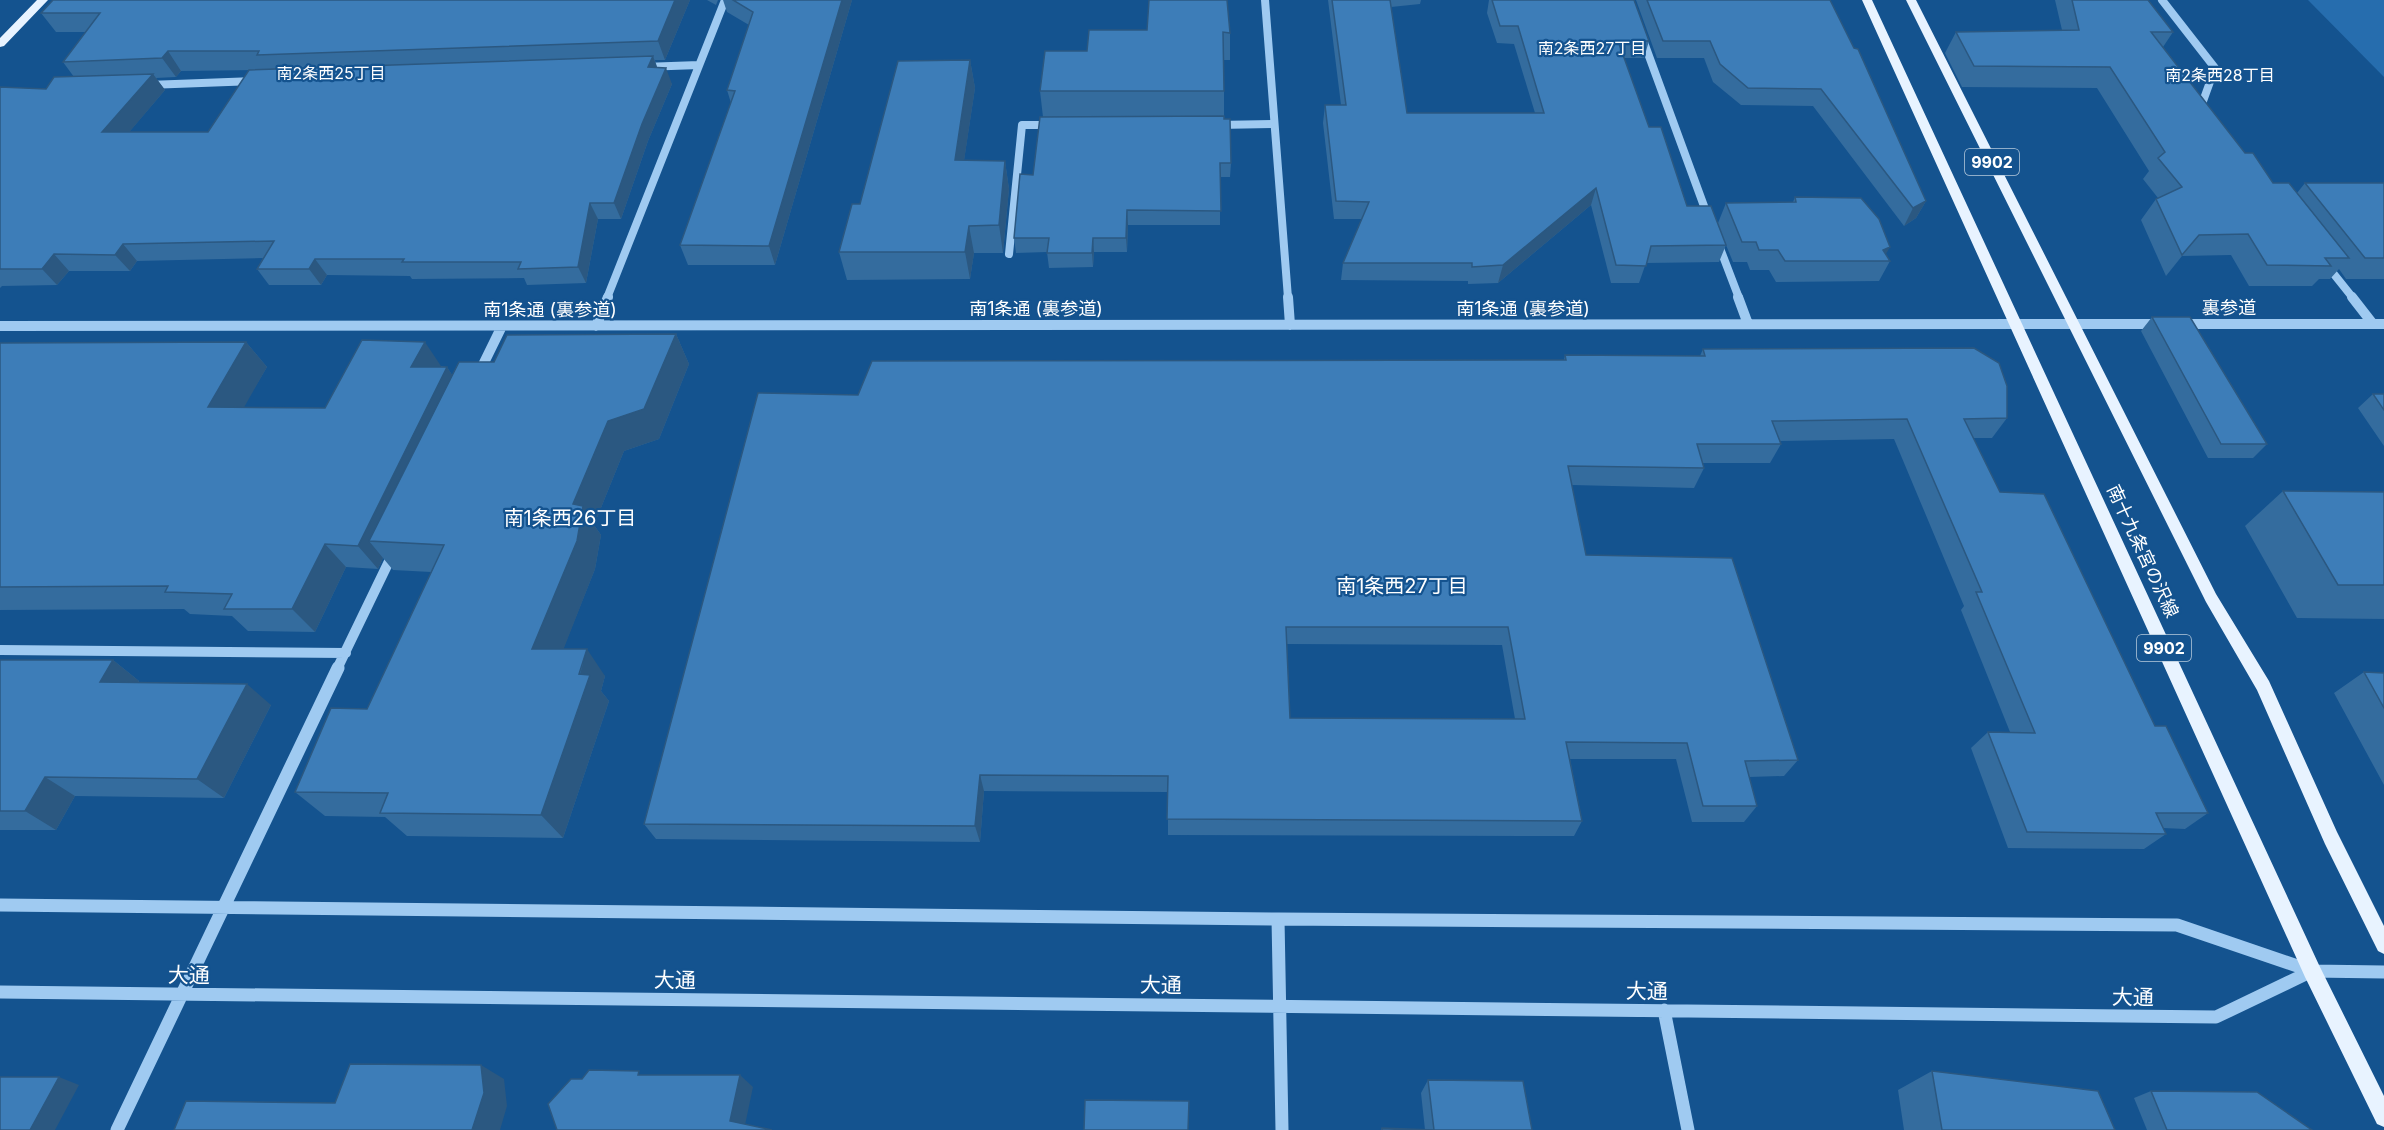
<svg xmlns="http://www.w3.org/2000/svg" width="2384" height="1130" viewBox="0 0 2384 1130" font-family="Inter,'Noto Sans JP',sans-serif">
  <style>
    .green { fill: #266dae }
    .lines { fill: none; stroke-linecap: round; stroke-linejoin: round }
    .minor-far2 { stroke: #9fcaf1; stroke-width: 8 }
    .minor-far1 { stroke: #9fcaf1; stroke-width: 10 }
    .minor { stroke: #9fcaf1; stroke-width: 13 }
    .major { fill: #e8f3ff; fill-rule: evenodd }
    .wall { fill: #346c9e; fill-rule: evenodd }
    .shaded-wall { fill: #2b5881 }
    .building { fill: #3d7db8; stroke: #2b5881; stroke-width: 1.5; fill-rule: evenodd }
    .labels { text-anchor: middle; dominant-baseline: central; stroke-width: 4.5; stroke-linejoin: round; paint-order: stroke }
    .far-neighbourhood-label { font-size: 16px; fill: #fff; stroke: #14538f }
    .shield { fill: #14538f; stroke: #b8cbdd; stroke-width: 1.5 }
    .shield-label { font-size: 16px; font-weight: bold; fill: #fff }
    .street-label { font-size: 18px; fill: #fff; stroke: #14538f }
    .neighbourhood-label { font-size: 20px; fill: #fff; stroke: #14538f }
    .near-street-label { font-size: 21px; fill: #fff; stroke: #14538f }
  </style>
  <rect width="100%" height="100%" fill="#14538f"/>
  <path class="green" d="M2308 0H2384V77Z"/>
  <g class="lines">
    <path class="minor-far2" d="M1265 0 1288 298
      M2162 0 2215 68 2202 104 2207 111
      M1642 37 1708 217
      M643 67 699 65
      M148 85 255 81
      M1217 125 1274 124
      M1718 243 1739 298
      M1009 254 1022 125H1052
      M2325 263 2353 298
      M607 298 725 0"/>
    <path class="minor-far1" d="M1288 297 1290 325
      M1738 297 1748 324
      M2352 297 2373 324
      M2180 324H2384
      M0 326 2162 324
      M596 326 608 297
      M478 375 502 326
      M0 650 346 653
      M337 669 394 551"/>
    <path class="minor" d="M0 905 1278 919 2177 925 2312 971 2384 972
      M1278 919 1282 1130
      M0 992 2216 1017 2312 971
      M1664 1010 1688 1130
      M117 1130 338 668"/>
    <path class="major" d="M37 0H48L4 46 0 47V38Z
      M1862 0H1872L2319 965 2384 1096V1127L2377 1124 2305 977Z
      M1906 0H1916L2216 594 2269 681 2337 832 2384 926V954L2378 951 2325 844 2257 690 2206 602Z"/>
  </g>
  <path class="wall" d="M53 0H690L665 60H655L657 67 672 84 648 141 621 219H598L586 283 527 285 524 278 412 279 410 276 327 275 321 285H269L257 269 263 258 137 261 130 271H69L57 285 2 286 0 288V87L46 89 74 77 63 62 86 32H56L41 13ZM263 70 208 132H129L165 90 156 78 176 77 181 71Z
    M707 0H718L716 5Z
    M723 0H852L775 265H688L680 245 731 103 727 90 749 25 727 12Z
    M1328 0H1421L1420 4 1391 7 1407 113H1535L1514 44 1497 43 1487 13 1489 0H1634L1649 41 1644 58H1624L1649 127 1687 206 1718 223 1726 203 1793 202 1795 197 1886 255 1890 261 1879 281 1776 282 1769 270H1750L1747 262H1733L1726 245 1719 262 1646 263 1639 283H1611L1591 205 1498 283 1468 284V281L1341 280 1343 263 1362 219H1334L1323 123 1325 105H1341Z
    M1636 0H1830L1926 201 1916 218 1904 226 1813 106 1741 105 1713 82 1704 58H1657Z
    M2055 0H2148L2173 32 2163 47 2245 153 2273 183 2297 193 2305 183H2384V279H2346L2339 269 2330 279H2319L2312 286H2249L2231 255 2182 256 2166 276 2141 220 2156 199 2158 198 2143 179 2149 171 2097 88 1962 87 1945 53 1956 32 2062 30Z
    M1089 30 1230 33V60H1224V116L1231 163 1230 177H1220V225H1128L1127 252H1094L1093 267 1049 268 1047 252 1016 253 1014 238 1033 175 1043 117 1040 91 1087 51Z
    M970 60 975 88 964 160 1005 161 1009 189 1003 253H974L970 279 847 280 839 252 860 204Z
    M2152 317 2267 444 2253 458H2208L2141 331Z
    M676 334 689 364 659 439 624 451 594 525 601 535 595 569 563 649 605 676 601 691 609 701 563 838 407 836 385 817 325 816 295 792 367 709 431 572 393 570 383 558 378 569 346 567 315 632 248 631 232 616 190 614 184 609 0 610V343L246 342 267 367 243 407 325 408 441 366 447 367 452 375 494 362Z
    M1703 349 2007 418 1992 438H1973L2000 492 2155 726 2208 813 2185 829 2163 828 2166 834 2144 849 2008 848 1971 748 1988 732H2010L1961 610 1964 606 1894 439 1780 441 1781 444 1770 463H1702L1704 468 1694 488 1572 485 1586 555 1798 760 1784 776 1749 777 1757 806 1744 822H1692L1676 759H1570L1582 821 1574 836 1168 835V792L984 791 980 842 656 839 644 824 858 395 1564 360 1565 355 1700 356ZM1287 644 1502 645 1515 719 1290 718Z
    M2373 394H2384V446L2358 408Z
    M2283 491 2384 492V619L2297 618 2245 526Z
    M0 660H113L139 681V682L271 705 224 798 75 796 56 830H0Z
    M2364 672 2384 673V785L2334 693Z
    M1932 1071 2115 1130H1904L1898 1090Z
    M1428 1080 1532 1130H1381L1382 1128 1425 1130 1421 1093Z
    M2151 1091 2312 1130H2147L2134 1098Z"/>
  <path class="shaded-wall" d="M675 0H690L665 60 658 41Z
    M842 0H852L775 265 769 246Z
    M168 51 181 71 176 77 162 58Z
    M653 56 659 73 648 67Z
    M970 60 975 88 960 188 955 160Z
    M666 68 672 84 648 141 621 219 614 203 642 124Z
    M153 74 165 90 115 149 102 132Z
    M1005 161 1009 189 1003 253 999 225Z
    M1596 188 1591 205 1498 283 1503 265Z
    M1926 201 1916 218 1904 226 1913 208Z
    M590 203 598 219 586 283 578 267Z
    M1127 210 1128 225 1127 252 1126 238Z
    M969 226 974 253 970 279 965 252Z
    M1093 238 1094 252 1093 267 1092 253Z
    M123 244 137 261 130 271 115 255Z
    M1890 247 1882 261 1883 250Z
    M54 254 69 271 57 285 42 269Z
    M315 259 327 275 321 285 309 269Z
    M676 334 689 364 659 439 624 451 594 525 601 535 595 569 553 676 532 649 573 504 608 421Z
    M246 342 267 367 230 432 208 407Z
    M425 342 441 366 428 391 411 367Z
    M447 367 463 392 369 541 383 558 378 569 358 546Z
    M325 544 346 567 315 632 292 609Z
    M587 649 605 676 601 691 609 701 563 838 541 815Z
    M113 660 139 681 127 702 100 682Z
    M247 684 271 705 224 798 197 779Z
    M980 775 984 791 980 842 975 826Z
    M45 777 75 796 56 830 25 811Z
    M481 1065 504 1079 507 1106 500 1130H472Z
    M740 1075 753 1087 744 1130 730 1121Z
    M59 1077 79 1085 55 1130H30Z"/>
  <path class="building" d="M53 0H675L658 41 257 55 259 51H168L162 58 63 62 100 13H41Z
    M733 0H842L769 246 680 245 735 91 727 90 753 12Z
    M1149 0H1227L1230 33 1223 32 1224 91H1040L1045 51H1087L1089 30H1147Z
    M1332 0H1390L1407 113H1544L1518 26H1500L1492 0H1634L1649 41H1618L1649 127H1661L1687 206H1711L1726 245 1651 246 1646 266 1616 265 1596 188 1503 265 1472 267V263H1343L1369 202 1336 201 1325 105H1346Z
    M1647 0H1830L1854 48 1858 49 1926 201 1913 208 1821 89 1748 88 1720 64 1710 41H1663Z
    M2072 0H2148L2173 32H2151L2245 153H2253L2273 183H2289L2349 258H2325L2331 266 2267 265 2248 234 2199 235 2182 255 2156 199 2182 187 2158 158 2165 152 2110 67 1974 66 1956 32 2079 30Z
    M653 56 648 67 666 68 642 124 614 203H590L578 267 518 269 521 262H402L404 259H315L309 269H257L274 241 123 244 115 255 54 254 42 269H0V87L46 89 54 77 153 74 102 132H208L249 70Z
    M970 60 955 160 1005 161 999 225 969 226 965 252H839L852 204H860L898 61Z
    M1224 116V119H1230L1231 163H1220L1221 211 1127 210 1126 238H1093L1092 253H1047L1049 238H1014L1020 174 1033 175 1040 117Z
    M2305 183H2384V258H2365Z
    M1795 197 1861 198 1879 219 1890 247 1883 250 1890 261H1785L1778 250H1759L1756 242H1742L1726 203 1796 202Z
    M2152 317H2190L2267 444H2221Z
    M676 334 644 409 608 421 573 504 583 506 577 541 532 649H587L579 674 590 675 541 815 380 813 388 793 295 792 331 708 367 709 444 545 369 541 459 362H494L507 335Z
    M362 340 425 342 411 367H447L358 546 325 544 292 609H224L232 594 165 592 168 586 0 587V343L246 342 208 407 325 408Z
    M1974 348 1999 363 2007 386V418L1964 419 2000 492 2044 494 2155 726H2166L2208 813H2156L2166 834 2027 832 1988 732 2035 733 1976 592H1982L1907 419 1772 421 1781 444H1697L1704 468 1568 466 1586 555 1732 558 1798 760 1745 761 1757 806H1703L1687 743 1566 742 1582 821 1167 819 1168 776 980 775 975 826 644 824 758 393 858 395 872 361 1566 360 1565 355 1705 356 1703 349ZM1286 627H1508L1525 719 1290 718Z
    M2373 394H2384V410Z
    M2283 491 2384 492V585H2338Z
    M0 660H113L100 682 247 684 197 779 45 777 25 811H0Z
    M2364 672 2384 673V708Z
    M350 1064 481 1065 484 1093 472 1130H174L186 1101 335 1103Z
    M589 1070 639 1071 638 1075H740L730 1121 772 1130H557L548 1104 571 1079H582Z
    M1932 1071 2098 1091 2115 1130H1942Z
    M0 1077H59L30 1130H0Z
    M1428 1080 1523 1081 1532 1130H1382V1128L1434 1130Z
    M2151 1091 2257 1092 2312 1130H2167Z
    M1085 1100 1189 1101 1188 1130H1084Z"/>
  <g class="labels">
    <g class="far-neighbourhood-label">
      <text x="1592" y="48">南2条西27丁目</text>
      <text x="331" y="73">南2条西25丁目</text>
      <text x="2220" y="75">南2条西28丁目</text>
    </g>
    <g class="shield">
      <rect x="1965" y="149" width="54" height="26" rx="4.5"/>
      <rect x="2137" y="635" width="54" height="26" rx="4.5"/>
    </g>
    <g class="shield-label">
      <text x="1992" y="162">9902</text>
      <text x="2164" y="648">9902</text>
    </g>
    <g class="street-label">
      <text x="2229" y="307">裏参道</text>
      <text x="1036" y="308">南1条通 (裏参道)</text>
      <text x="1523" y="308">南1条通 (裏参道)</text>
      <text x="550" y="309">南1条通 (裏参道)</text>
      <text transform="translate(2143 551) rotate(65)">南十九条宮の沢線</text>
    </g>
    <g class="neighbourhood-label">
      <text x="570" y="518">南1条西26丁目</text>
      <text x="1402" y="586">南1条西27丁目</text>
    </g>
    <g class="near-street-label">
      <text transform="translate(189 975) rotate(1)">大通</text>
      <text transform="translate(675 980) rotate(1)">大通</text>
      <text transform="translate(1161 985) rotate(1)">大通</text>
      <text transform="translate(1647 991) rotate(1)">大通</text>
      <text transform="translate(2133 997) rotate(1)">大通</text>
    </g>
  </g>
</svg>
